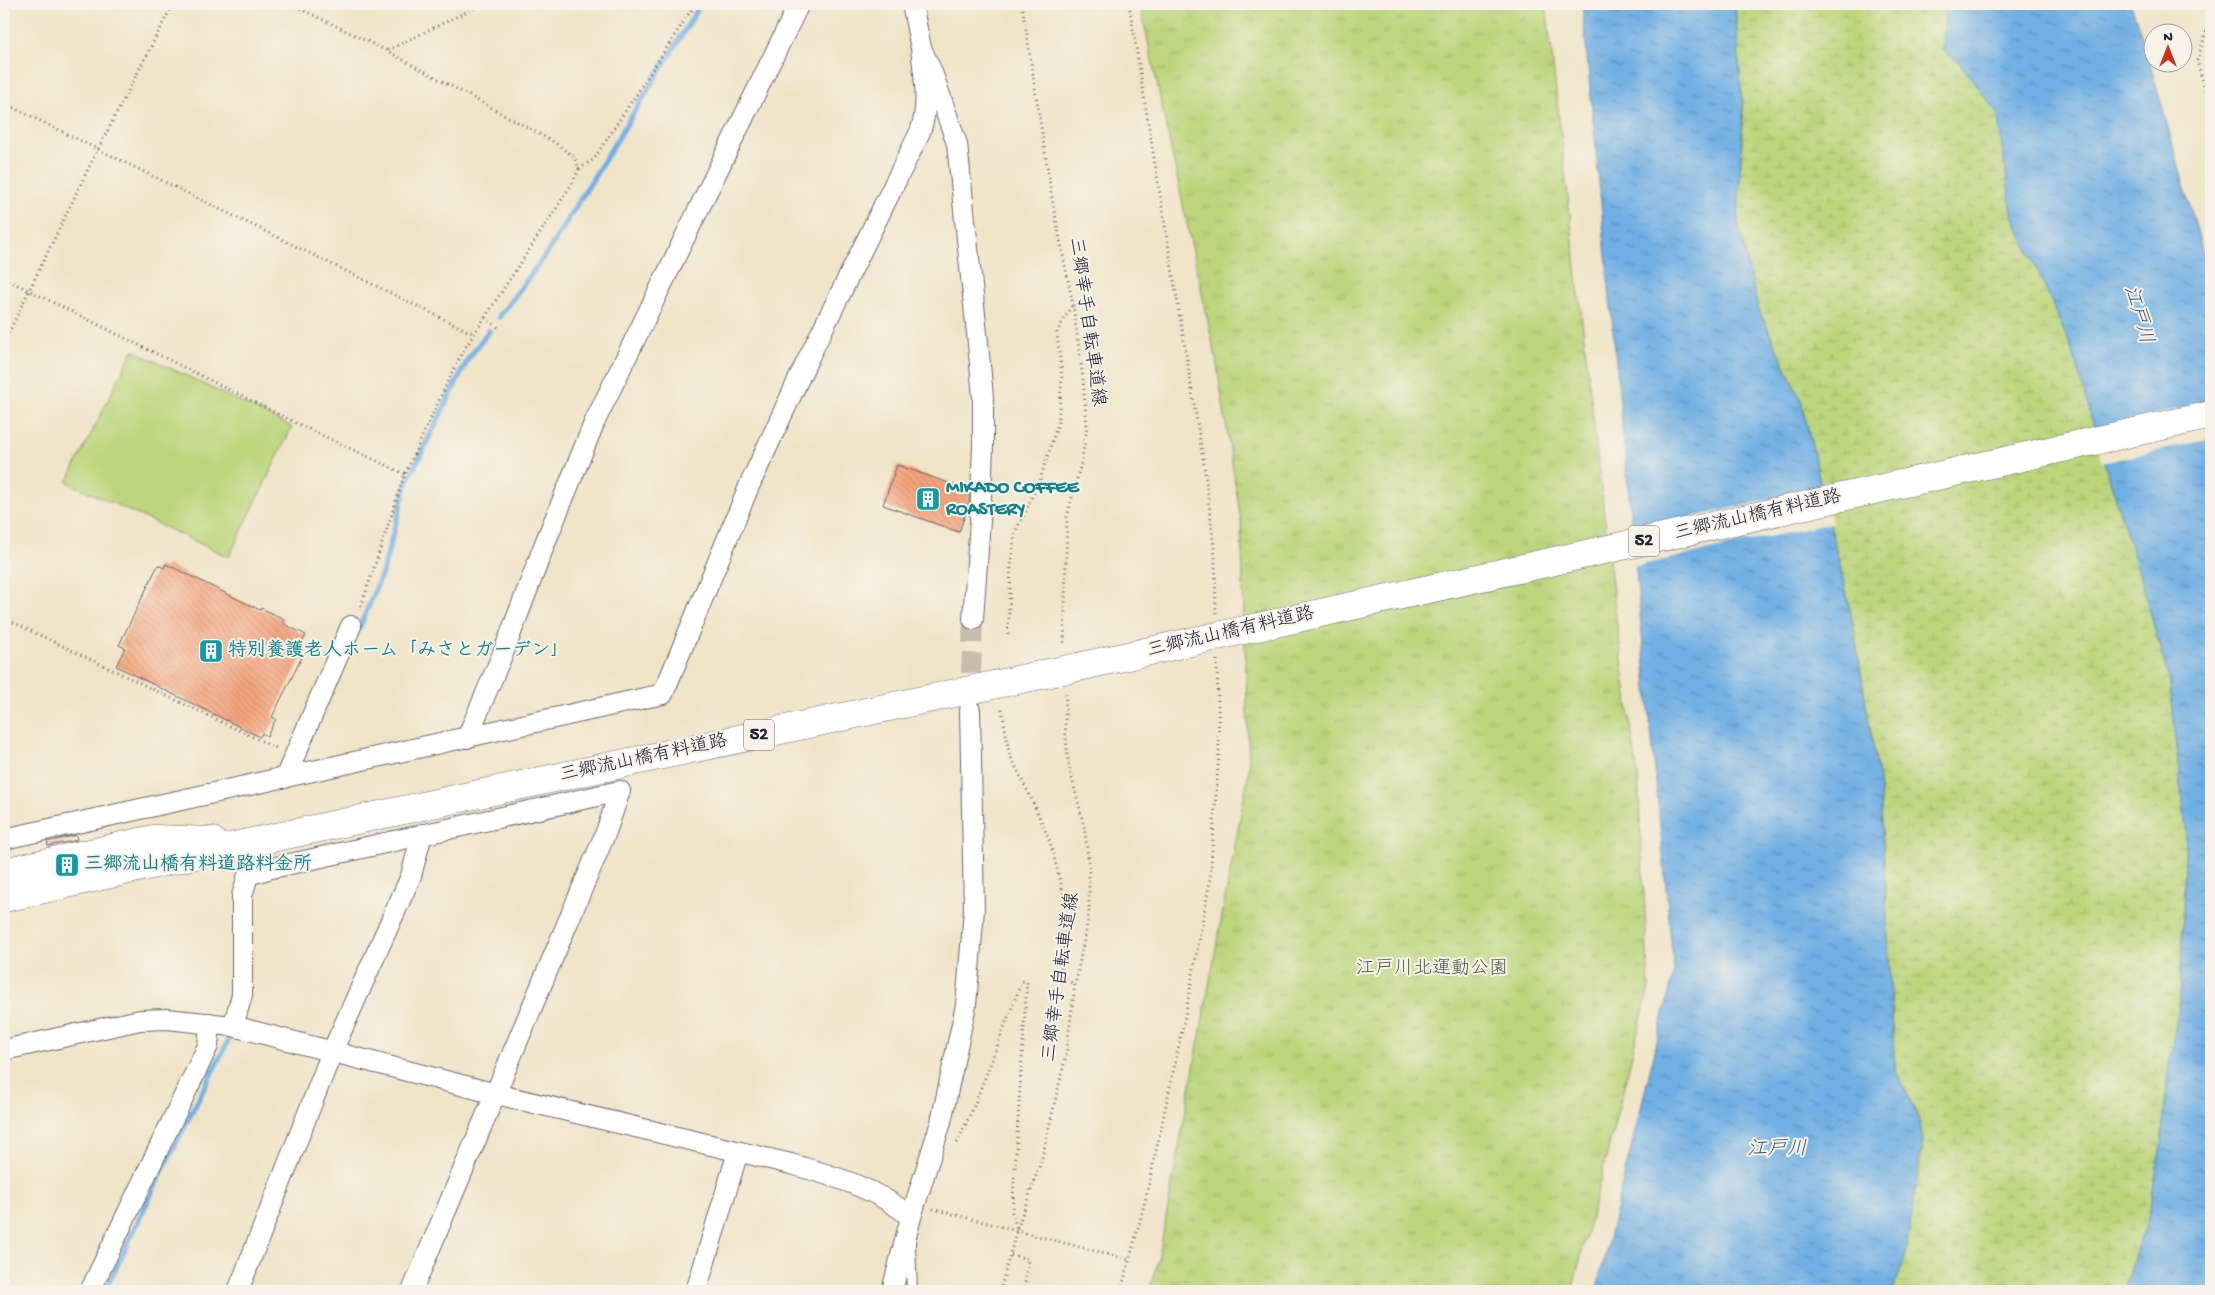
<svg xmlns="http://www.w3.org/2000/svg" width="2215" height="1295" viewBox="0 0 2215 1295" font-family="'Gochi Hand','Klee One',sans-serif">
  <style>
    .grass { fill: #bcd67c; stroke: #6f7c5c }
    .wetland { fill: url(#wetland-marsh); stroke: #6f7c5c }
    .park { fill: url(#park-tufts); stroke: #6f7c5c }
    .water { fill: url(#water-ripples); stroke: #48688f }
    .pier { fill: #f0e4c7 }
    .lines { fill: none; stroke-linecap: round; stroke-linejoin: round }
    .stream { stroke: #6fafe3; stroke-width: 5.5 }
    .building { fill: url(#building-back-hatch) }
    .minor-tunnel { stroke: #c7bdab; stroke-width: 20; stroke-dasharray: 20 10; stroke-linecap: butt }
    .service-casing { stroke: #6a666c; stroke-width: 12 }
    .minor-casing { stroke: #6a666c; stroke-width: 22 }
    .primary-casing { stroke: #6a666c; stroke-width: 29 }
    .path { stroke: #6a666c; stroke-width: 3; stroke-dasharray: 1 4; stroke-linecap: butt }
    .service { stroke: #fff; stroke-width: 10 }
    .minor { stroke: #fff; stroke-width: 20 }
    .primary { stroke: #fff; stroke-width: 28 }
    .primary-bridge-casing { stroke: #6a666c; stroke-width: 29; stroke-linecap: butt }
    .primary-bridge { stroke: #fff; stroke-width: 28 }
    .labels { text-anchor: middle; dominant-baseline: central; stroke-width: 4; stroke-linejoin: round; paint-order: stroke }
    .shield { fill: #f7f3e8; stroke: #62616f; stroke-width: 1 }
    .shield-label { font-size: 18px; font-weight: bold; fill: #22223b }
    .street-label { font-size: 19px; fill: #22223b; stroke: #f7f3e8 }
    .culture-label { font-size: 19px; font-weight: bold; fill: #0d838f; stroke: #f7f3e8; text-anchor: start }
    .park-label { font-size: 19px; fill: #50584e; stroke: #f7f3e8 }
    .water-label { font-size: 20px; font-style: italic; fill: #3d5376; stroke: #f7f3e8 }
  </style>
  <defs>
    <pattern id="wetland-marsh" width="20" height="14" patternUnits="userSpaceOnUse" patternTransform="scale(1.25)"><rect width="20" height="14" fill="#bcd67c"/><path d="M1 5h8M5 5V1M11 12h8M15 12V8" fill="none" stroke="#a1b76c"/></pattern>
    <pattern id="park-tufts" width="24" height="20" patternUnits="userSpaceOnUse" patternTransform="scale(1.25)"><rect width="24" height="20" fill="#bcd67c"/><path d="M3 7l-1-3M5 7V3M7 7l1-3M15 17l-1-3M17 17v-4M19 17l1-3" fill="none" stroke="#a1b76c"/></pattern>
    <pattern id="water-ripples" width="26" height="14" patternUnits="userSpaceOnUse" patternTransform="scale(1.25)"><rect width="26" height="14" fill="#6fafe3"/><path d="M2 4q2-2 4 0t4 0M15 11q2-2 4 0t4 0" fill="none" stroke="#5b8eb9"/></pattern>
    <pattern id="building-back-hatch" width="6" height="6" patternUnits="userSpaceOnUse" patternTransform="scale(1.25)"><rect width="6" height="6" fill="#f4a47c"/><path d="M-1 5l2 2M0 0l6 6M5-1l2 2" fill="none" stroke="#d18d6c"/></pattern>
  </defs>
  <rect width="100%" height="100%" fill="#f7f3e8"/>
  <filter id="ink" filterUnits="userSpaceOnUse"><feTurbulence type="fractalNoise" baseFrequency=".02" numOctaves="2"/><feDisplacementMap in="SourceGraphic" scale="10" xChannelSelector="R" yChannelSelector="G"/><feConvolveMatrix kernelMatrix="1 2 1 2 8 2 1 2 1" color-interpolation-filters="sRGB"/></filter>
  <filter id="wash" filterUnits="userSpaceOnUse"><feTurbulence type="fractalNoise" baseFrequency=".0096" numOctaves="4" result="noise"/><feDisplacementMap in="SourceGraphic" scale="20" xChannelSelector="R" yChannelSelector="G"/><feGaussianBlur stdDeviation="1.12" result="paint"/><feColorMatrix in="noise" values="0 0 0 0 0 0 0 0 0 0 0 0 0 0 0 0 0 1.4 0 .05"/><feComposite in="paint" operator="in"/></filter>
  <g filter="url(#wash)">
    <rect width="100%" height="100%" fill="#f0e4c7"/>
    <path class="grass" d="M133 350 292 427 229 557 67 482Z"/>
    <path class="wetland" d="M1735 4H1945L1943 51 1959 62 1997 112 2012 213 2070 344 2142 582 2170 684 2186 829 2180 999 2169 1066 2161 1145 2148 1218 2124 1291H1893L1906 1254 1919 1119 1895 1069 1880 788 1851 613 1801 400 1758 308 1738 222 1743 115Z"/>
    <path class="park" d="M1140 4H1546L1614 602 1638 777 1649 988 1572 1291H1149L1158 1261 1249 770 1241 521 1216 359Z"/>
    <path class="water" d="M1582 4H1735L1743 115 1738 222 1758 308 1801 400 1851 613 1880 788 1895 1069 1919 1119 1923 1140 1906 1254 1893 1291H1596L1674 972Z
      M1945 4H2131L2145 45 2211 281V1291H2124L2148 1218 2161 1145 2169 1066 2180 999 2186 829 2170 684 2142 582 2105 465 2070 344 2012 213 1997 112 1959 62 1943 51Z"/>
    <path class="pier" d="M2211 402V439L2102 463 2092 428Z
      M1824 488 1832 523 1632 567 1629 531Z"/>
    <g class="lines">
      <path class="stream" d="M499 317 547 253 696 12 699 4
        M359 629 383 571 407 482 468 359 489 331
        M105 1291 162 1171 229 1039"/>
    </g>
    <g id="blocks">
      <path class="building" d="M897 465 969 490V504L959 532 883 505Z
        M166 564 260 610 261 608 284 619 282 623 306 635 296 654 302 657 272 717 276 719 267 736 262 733 260 737 116 666 125 648 119 645 158 565 164 568Z
        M76 835 77 840 48 846 47 842Z"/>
    </g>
  </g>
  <g filter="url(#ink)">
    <use href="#blocks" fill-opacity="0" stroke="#6a666c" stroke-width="1"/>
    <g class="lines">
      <path class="minor-tunnel" d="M970 703 973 619"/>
      <defs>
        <path id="service" d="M910 1244 912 1291"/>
        <path id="minor" d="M912 4 921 48 932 72 957 144 978 343 983 397V446L980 521 973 619
          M467 738 506 646 547 538 595 421 799 4
          M285 778 351 626
          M4 839 663 694 750 484 807 361 920 132C930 105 924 76 921 48
          M233 1026 242 995V896L248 875 272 868 620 791
          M4 1050 140 1020 167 1019 233 1026 496 1094 791 1164C834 1176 876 1188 911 1217
          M90 1291 208 1046 210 1023
          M238 1291 332 1052 411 876 422 834
          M412 1291 606 832 620 791
          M696 1291 738 1152
          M892 1291 911 1217 941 1122 966 1005 974 910 970 710"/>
        <path id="primary" d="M4 872 154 839 212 841
          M4 898 248 843 1078 667"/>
      </defs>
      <use href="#service" class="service-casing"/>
      <use href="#minor" class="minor-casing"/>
      <use href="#primary" class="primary-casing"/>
      <path class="path" d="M291 4 387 51 554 142 574 157 579 169 572 184 465 348 451 374 405 474 360 610
        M1022 4 1053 204 1073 305 1083 379 1087 427 1082 459 1067 517 1064 645
        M1129 4 1205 471 1215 556 1216 613
        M2211 17 2197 61 2211 109
        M388 50 482 4
        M4 103 474 334
        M579 169 594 159 692 9 694 4
        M4 278 298 424 405 474
        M485 318 499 328
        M4 342 97 151 173 4
        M4 618 278 749
        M1008 634 1011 566 1015 533 1040 480 1058 423 1062 378 1057 332 1072 305
        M1002 709 1009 753 1033 802 1050 842 1065 899V935L1061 976 1075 985
        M957 1143 974 1106 1022 981 1027 982 1012 1212 1017 1229
        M933 1209 1130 1260
        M1011 1255 1028 1259 1024 1291
        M1000 1291 1017 1229 1041 1162 1050 1123 1066 1055 1075 985 1089 915V864L1084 826 1068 762 1065 723 1066 693
        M1108 1291H1114
        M1121 1291 1145 1202 1186 1012 1210 880 1219 751 1217 659
        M1183 1291 1186 1281"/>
      <use href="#service" class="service"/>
      <use href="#minor" class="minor"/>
      <use href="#primary" class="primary"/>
      <defs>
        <path id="primary-bridge" d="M1078 667 2211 415"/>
      </defs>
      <use href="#primary-bridge" class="primary-bridge-casing"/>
      <use href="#primary-bridge" class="primary-bridge"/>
    </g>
  </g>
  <defs>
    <symbol id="building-square" viewBox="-11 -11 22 22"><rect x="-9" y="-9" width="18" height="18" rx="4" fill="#0f9aa8" stroke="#f7f3e8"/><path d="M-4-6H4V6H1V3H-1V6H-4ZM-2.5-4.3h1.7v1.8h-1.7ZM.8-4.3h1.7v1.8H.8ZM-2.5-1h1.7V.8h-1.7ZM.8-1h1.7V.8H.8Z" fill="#fff"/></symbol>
  </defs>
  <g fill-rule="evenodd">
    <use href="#building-square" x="914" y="485" width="28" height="28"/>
    <use href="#building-square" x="197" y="637" width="28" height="28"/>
    <use href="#building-square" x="53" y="851" width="28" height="28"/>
  </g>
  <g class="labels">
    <g class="shield">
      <rect x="1629" y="525.5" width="30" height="31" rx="4"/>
      <rect x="744" y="719.5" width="30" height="31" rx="4"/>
    </g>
    <g class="shield-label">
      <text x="1644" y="541">52</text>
      <text x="759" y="735">52</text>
    </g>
    <g class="street-label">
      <text transform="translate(1086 322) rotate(82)">三郷幸手自転車道線</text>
      <text transform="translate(1758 516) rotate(-13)">三郷流山橋有料道路</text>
      <text transform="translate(1231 633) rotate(-13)">三郷流山橋有料道路</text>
      <text transform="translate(644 759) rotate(-12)">三郷流山橋有料道路</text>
      <text transform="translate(1062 977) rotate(-82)">三郷幸手自転車道線</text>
    </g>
    <g class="culture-label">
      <text x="946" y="488">MIKADO COFFEE<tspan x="946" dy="22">ROASTERY</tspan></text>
      <text x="228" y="651">特別養護老人ホーム「みさとガーデン」</text>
      <text x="84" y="865">三郷流山橋有料道路料金所</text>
    </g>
    <g class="park-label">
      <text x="1432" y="969">江戸川北運動公園</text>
    </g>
    <g class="water-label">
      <text transform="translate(2137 315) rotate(74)">江戸川</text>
      <text x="1777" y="1150">江戸川</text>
    </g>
  </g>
  <rect width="2215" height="1295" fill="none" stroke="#f7f3e8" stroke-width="20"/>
  <g transform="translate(2168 48)"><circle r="24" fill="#f7f3e8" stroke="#a29fa3"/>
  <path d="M0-4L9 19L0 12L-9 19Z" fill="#c8321e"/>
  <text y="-8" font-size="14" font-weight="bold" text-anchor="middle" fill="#22223b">N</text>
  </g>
</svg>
